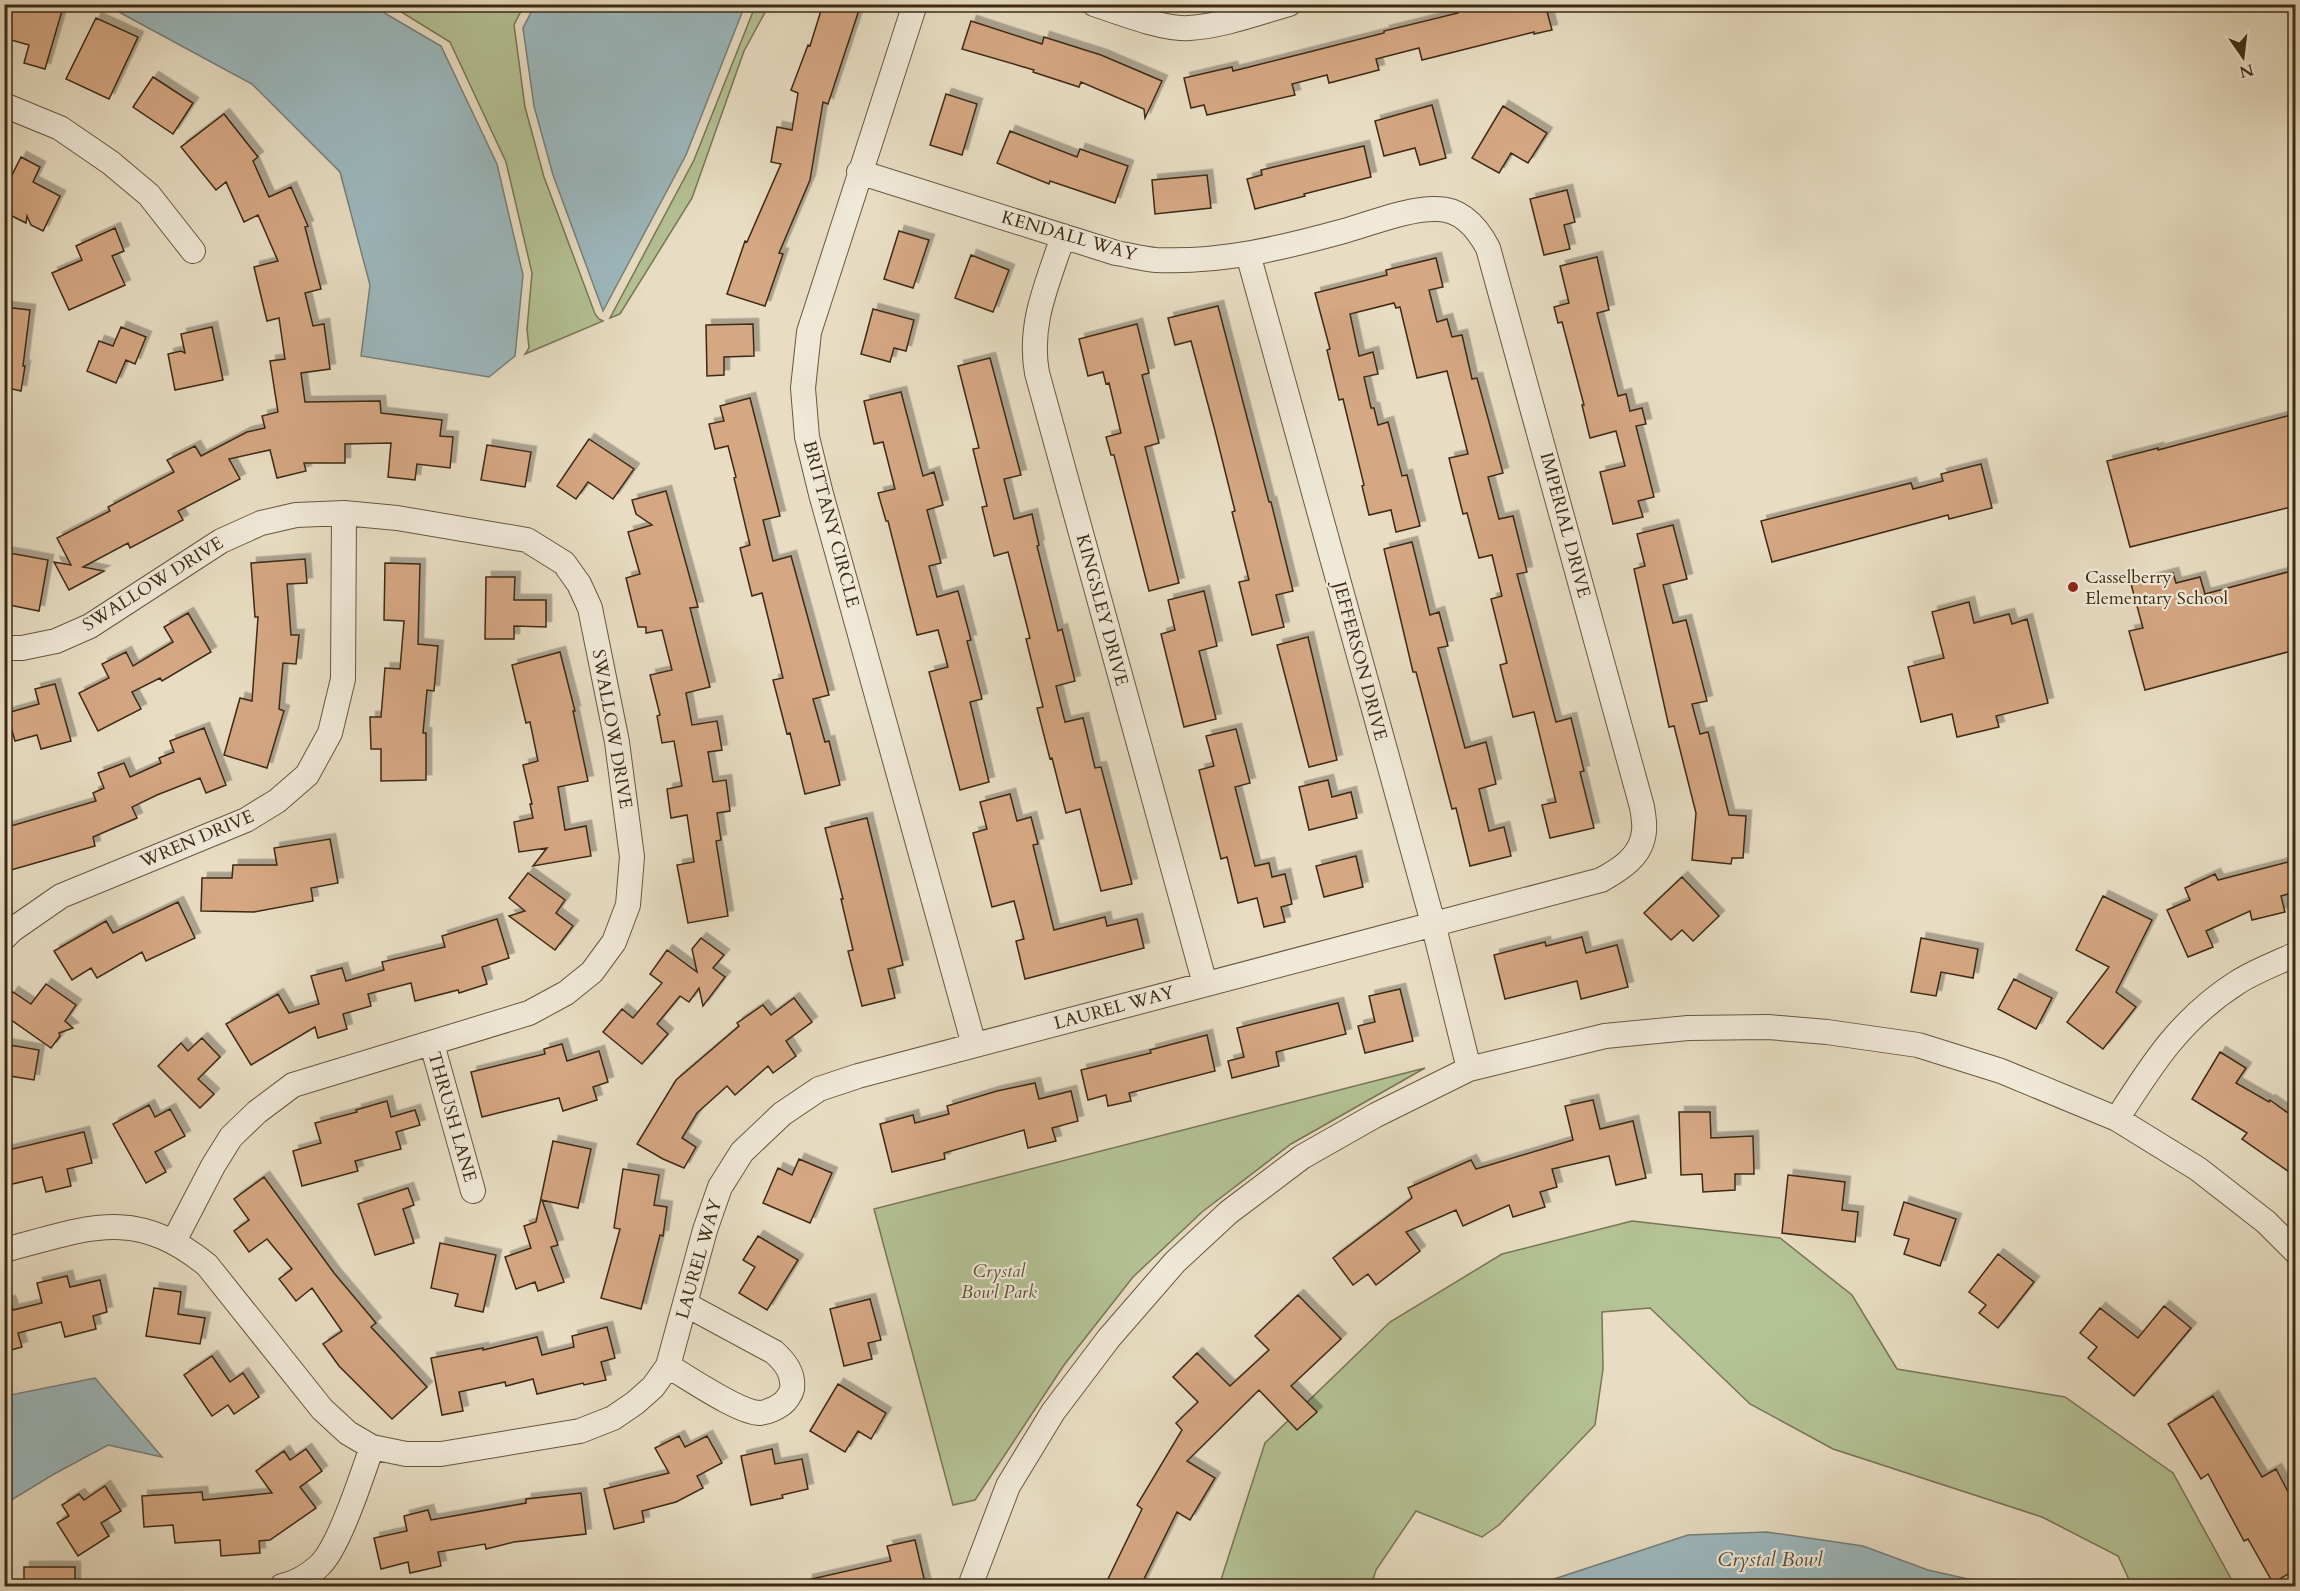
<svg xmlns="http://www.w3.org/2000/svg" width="2300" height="1591" viewBox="0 0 2300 1591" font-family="Cardo,serif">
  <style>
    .green { fill: #b4c295; stroke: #787654; stroke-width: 1.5 }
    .water { fill: #9cb9bf; stroke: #76807a; stroke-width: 1.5 }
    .building { fill: #d5a783; stroke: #3c2a13; stroke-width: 1.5; filter: url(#shadow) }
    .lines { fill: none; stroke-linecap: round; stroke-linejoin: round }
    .minor-casing { stroke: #67573f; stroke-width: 26 }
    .minor { stroke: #f0e9d8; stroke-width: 24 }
    .poi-dot { fill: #8f2418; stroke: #f0e9d8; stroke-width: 2 }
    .labels { text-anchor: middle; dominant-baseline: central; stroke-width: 4.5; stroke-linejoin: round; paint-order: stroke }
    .street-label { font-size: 18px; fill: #3c2a13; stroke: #f0e9d8 }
    .poi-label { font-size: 18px; fill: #3c2a13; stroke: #f0e9d8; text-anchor: start }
    .park-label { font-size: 18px; font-style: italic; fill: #5a5034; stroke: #f0e9d8 }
    .water-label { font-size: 20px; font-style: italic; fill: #544e3e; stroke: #f0e9d8 }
  </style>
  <defs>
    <filter id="shadow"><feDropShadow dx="5.5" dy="-5.5" stdDeviation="0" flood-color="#0004"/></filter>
  </defs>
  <rect width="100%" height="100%" fill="#e8ddc3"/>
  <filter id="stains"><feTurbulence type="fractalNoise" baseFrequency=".00333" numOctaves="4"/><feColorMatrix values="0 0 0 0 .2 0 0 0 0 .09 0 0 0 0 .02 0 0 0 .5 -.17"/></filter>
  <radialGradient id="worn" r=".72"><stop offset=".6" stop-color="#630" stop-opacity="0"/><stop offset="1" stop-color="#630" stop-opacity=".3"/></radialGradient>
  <path class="green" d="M756 4 769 5 744 51 692 198 620 314 610 318 694 160Z
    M390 5H524L514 25 525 107 544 177 595 314 599 319 603 321 525 354 529 348 527 329 532 273 506 162 450 42Z
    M1425 1068 1291 1144 1202 1212 1133 1277 1064 1365 975 1500 953 1505 874 1209Z
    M1632 1221 1780 1238 1852 1295 1897 1369 2065 1397 2173 1473 2235 1586H2132L2118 1556 2042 1517 1833 1449 1750 1404 1650 1308 1602 1312 1603 1369 1595 1425 1499 1525 1482 1537 1416 1511 1376 1570 1371 1586H1219L1265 1443 1390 1322 1502 1254Z"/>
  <path class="water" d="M106 5H371L441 46 497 164 523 275 515 356 489 377 361 356 370 285 340 172 252 84Z
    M535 5H745L686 155 603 311 553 175 534 106 523 28Z
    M95 1378 162 1457 108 1445 54 1474 5 1504V1396Z
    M1767 1532 1863 1546 1928 1570 1999 1586H1541L1545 1582 1688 1535Z"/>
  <path class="building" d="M12 4H64L45 69 24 63 29 45 4 38V29Z
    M823 4H861L828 104 823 102 810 180 779 253 783 254 765 306 727 294 745 241 747 242 781 164 771 162 777 127 792 130 798 93 791 90 808 45 810 46Z
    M1481 4H1545L1552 30 1534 34V32L1422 60 1419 48 1376 59 1379 70 1329 83 1327 75 1292 84 1295 95 1207 115 1204 105 1191 108 1184 78 1232 67 1233 71 1305 53 1384 33V31L1458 13 1457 10Z
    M96 18 138 37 109 99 66 79Z
    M971 21 1042 44 1044 37 1101 55 1162 81 1145 118 1144 109 1081 82 1079 87 1033 72 1034 70 962 49Z
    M153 77 193 103 173 134 133 107Z
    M946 94 977 104 962 155 930 145Z
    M1432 105 1446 158 1420 165 1415 148 1384 156 1375 121Z
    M1503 106 1547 133 1528 163 1511 153 1499 173 1472 158Z
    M224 114 258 157 253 161 269 197 291 187 308 226 305 227 321 289 305 293 313 326 324 324 330 369 301 373 305 402 380 401 381 413 442 420 440 436 453 437 450 468 417 464 415 480 388 477 391 443 345 444V463H304L306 471 277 478 270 450 229 459 240 479 178 511 183 520 130 548 128 543 83 567 104 571 69 590 54 562 71 565 57 538 110 511 108 507 174 472 167 460 195 446 201 456 247 432 265 428 262 416 278 412 270 361 285 359 279 318 267 321 254 267 278 261 258 215 244 222 226 182 216 190 181 147Z
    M1010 131 1077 157 1080 149 1128 166 1115 203 1050 181 1049 184 997 163Z
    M1364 146 1371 177 1304 194 1305 196 1255 209 1247 179 1262 175 1261 170Z
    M21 157 40 167 33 182 60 196 43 231 31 225 27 216 26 223 4 212V191Z
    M1207 175 1211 208 1155 214 1152 180Z
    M1567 190 1575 222 1564 225 1570 249 1544 255 1530 199Z
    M115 228 124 251 112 256 125 285 69 310 52 273 82 260 76 246Z
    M899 231 929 240 913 288 884 279Z
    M971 255 1009 270 993 312 955 298Z
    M1597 257 1609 310 1597 313 1618 396 1626 394 1630 411 1642 408 1646 424 1636 426 1654 497 1638 501 1643 517 1613 524 1600 472 1625 466 1616 431 1590 438 1582 405H1584L1562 322 1558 323 1554 307 1569 303 1560 266Z
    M1436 258 1443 287 1429 290 1437 322 1447 319 1452 337 1462 335 1472 379 1477 378 1503 473 1488 477 1499 519 1513 516 1527 572 1517 574 1556 722 1571 718 1584 771 1580 772 1594 828 1550 838 1542 805 1556 802 1534 712 1513 717 1500 665 1507 663 1491 599 1502 596 1492 555 1479 558 1467 513 1463 514 1449 458 1468 454 1447 371 1417 378 1400 307 1396 308 1394 303 1350 314 1359 356 1373 352 1378 374 1364 377 1371 408H1374L1378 425 1388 422 1402 476 1407 475 1420 526 1396 532 1391 510 1369 515 1362 486 1364 485 1343 399 1339 400 1327 350 1330 349 1315 293 1387 275 1386 270Z
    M1218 306 1269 502H1271L1293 591 1276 595 1284 627 1252 635 1239 582 1249 580 1232 512 1235 511 1214 427 1191 341 1175 345 1168 318Z
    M4 307 30 310 23 366H25L21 391 4 387Z
    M873 309 914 320 906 351 894 348 890 362 861 354Z
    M753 324 754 356 724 357V375L707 376 706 325Z
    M1137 324 1149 373 1142 375 1159 443 1145 447 1179 583 1149 591 1114 455H1111L1106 437 1121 433 1109 383 1106 384 1103 372 1088 376 1079 339Z
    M121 327 146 337 135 364 126 360 116 383 87 371 99 341 113 346Z
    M212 327 223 380 175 390 168 354 181 351 185 353 181 334Z
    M990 358 1021 475 1004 479 1014 519 1032 514 1039 545 1037 546 1058 631 1062 629 1075 681 1056 686 1065 722 1083 718 1095 768 1101 767 1132 884 1101 891 1080 809 1066 813 1052 758 1050 759 1037 708 1043 707 1026 639 1030 638 1008 552 994 556 982 507 987 506 973 449 979 448 958 366Z
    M901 392 923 476 934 472 943 505 927 510 941 563 929 566 937 597 958 591 971 640 967 641 982 699 970 702 989 782 960 790 929 672 948 667 938 630 917 635 888 521H886L878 493 895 489 883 442 874 444 864 401Z
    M750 398 780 516 763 520 773 561 791 556 829 695 813 699 825 742 829 741 840 785 805 794 790 733 787 734 773 680 783 678 762 593 752 596 740 548 750 545 734 478 736 477 728 446 715 449 709 424 724 421 720 406Z
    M2295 414V506L2130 547 2107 461 2158 448V450Z
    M589 439 634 469 613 499 588 482 576 499 557 486Z
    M487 445 531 452 525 487 481 480Z
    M1981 464 1992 508 1949 519 1948 515 1772 562 1761 521 1911 483 1913 489 1943 481 1941 474Z
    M666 491 698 607 690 608 710 687 686 693 692 725 717 721 722 750 708 752 713 782 726 780 730 811 717 813 721 840 716 841 728 916 688 923 677 865 694 862 687 815 671 818 667 789 682 786 674 741 662 743 657 716 660 715 650 675 672 670 662 630 646 633V627H638L626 578 640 574 628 532 652 525 636 514 632 500Z
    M1673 525 1687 579 1663 585 1673 623 1686 620 1707 701 1692 704 1700 734 1708 732 1729 815 1746 816 1743 858H1732L1731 864 1692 860 1696 813 1674 726 1669 727 1634 569 1645 566 1637 534Z
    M1412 542 1430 615 1439 612 1448 646 1438 648 1465 748 1486 742 1496 784 1479 789 1489 831 1504 827 1511 856 1470 866 1456 808 1452 809 1416 672H1413L1384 549Z
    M4 552 48 560 39 611 4 604Z
    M305 559 307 583 287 584 291 635H299L296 664 283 663 279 709 284 711 267 768 224 755 240 698 252 701 258 617H255L251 563Z
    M385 563 420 564 418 644 438 646 434 691 427 690 423 733H426V780L381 781V749H371L370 717H381L385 668 400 669 404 621 384 620Z
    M2295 570V650L2145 690 2129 631 2143 628 2131 584 2173 573 2176 583 2200 577 2205 594Z
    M486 577H515L514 600H546V627L514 626V639H485Z
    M1204 591 1217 646 1199 651 1216 719 1184 727 1161 634 1175 630 1168 600Z
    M1969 602 1974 623 2009 614 2012 624 2027 619 2048 703 1996 716 1999 727 1957 737 1952 714 1921 722 1908 667 1944 658 1932 612Z
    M188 613 211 652 162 681 160 678 132 692 141 709 98 731 79 693 109 678 102 664 126 652 133 666 173 642 164 627Z
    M1308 637 1337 760 1309 767 1277 645Z
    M560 652 575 711H573L588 781 558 787 565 830 586 826 591 856 533 866 547 848 519 852 514 822 533 818 530 804H532L523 765 538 761 530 722 526 723 512 665Z
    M55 684 71 741 41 749 37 735 15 741 7 713 39 704 35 689Z
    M204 728 226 785 206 793 200 778 157 795 132 807 137 818 93 837 95 846 4 872V828L96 801 93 793 104 788 98 773 124 763 130 777 161 763 159 758 174 752 170 741Z
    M1236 729 1250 783 1235 787 1255 866 1269 863 1272 877 1285 874 1292 904 1281 907 1285 922 1264 927 1257 898 1238 903 1227 857 1221 859 1199 770 1214 766 1206 736Z
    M1328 780 1332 797 1351 792 1357 818 1309 830 1299 787Z
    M1010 794 1017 821 1031 817 1038 844 1033 845 1054 930 1105 917 1107 926 1137 919 1144 948 1025 979 1016 941 1024 939 1014 901 992 907 973 833 987 829 980 802Z
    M867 818 903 965 888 969 895 998 862 1006 848 951 853 950 841 899H843L825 828Z
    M330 839 338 883 311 888 313 901 254 912 201 911 202 878H232L233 865H277L274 848Z
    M1356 856 1363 887 1324 897 1316 866Z
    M2288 862 2295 892 2281 896 2285 912 2252 920 2250 911 2206 931 2213 947 2188 957 2167 910 2190 900 2185 888 2215 874 2218 880Z
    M528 873 565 900 556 913 573 926 555 950 509 916 525 911 509 898Z
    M1682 877 1719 916 1693 941 1682 930 1671 940 1644 913Z
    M2103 896 2152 920 2116 992 2136 1007 2103 1049 2067 1022 2109 967 2076 950Z
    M178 902 195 938 146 961 142 952 97 978 91 968 72 980 54 951 106 921 113 933Z
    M497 919 509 958 482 967 487 984 459 993 458 990 415 1001 411 983 368 994 371 1006 343 1014 347 1029 318 1038 315 1027 251 1065 226 1024 278 994 289 1013 319 1004 311 976 342 968 346 981 384 970 382 962 445 947 442 936Z
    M1582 937 1586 953 1617 945 1628 987 1581 999 1577 981 1505 999 1494 955 1545 942 1546 946Z
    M701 938 724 955 713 968 725 977 703 1006 699 988 689 1002 680 996 657 1024 668 1034 642 1064 603 1032 622 1009 633 1018 662 983 650 974 667 950 697 972 692 949Z
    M1921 938 1978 949 1973 978 1941 972 1936 996 1911 992Z
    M2014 979 2052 998 2036 1029 1998 1009Z
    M46 984 76 1005 65 1021 73 1028 59 1033 60 1036 51 1048 4 1015V1004L13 992 31 1004Z
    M1400 989 1413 1041 1365 1053 1358 1026 1375 1022 1369 996Z
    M794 998 812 1022 786 1041 796 1056 773 1073 768 1066 735 1095 727 1086 697 1113 682 1138 696 1147 684 1168 663 1159 637 1144 676 1080 739 1026 737 1023 763 1005 771 1015Z
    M1338 1003 1346 1034 1276 1052 1279 1066 1232 1078 1228 1061 1244 1057 1237 1028Z
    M1207 1035 1215 1071 1129 1093 1131 1101 1108 1106 1106 1095 1088 1100 1081 1070 1151 1053 1150 1050Z
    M202 1038 220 1057 198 1079 214 1094 200 1108 158 1066 181 1043 188 1051Z
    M4 1044 39 1050 34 1080 4 1075Z
    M562 1044 567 1061 599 1051 608 1082 593 1087 597 1100 563 1111 559 1098 482 1117 471 1072 545 1054 544 1049Z
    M2220 1052 2246 1068 2236 1083 2269 1102 2270 1100 2295 1118V1176L2242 1139 2247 1133 2192 1099Z
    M1035 1083 1039 1099 1071 1091 1078 1121 1052 1128 1056 1141 1028 1148 1024 1130 944 1153 945 1159 892 1172 880 1124 913 1115 915 1123 949 1114 947 1106 997 1091Z
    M1593 1100 1600 1129 1633 1121 1646 1178 1616 1185 1609 1156 1552 1169 1557 1187 1540 1192 1545 1207 1513 1217 1509 1205 1463 1226 1456 1210 1406 1232 1420 1251 1376 1285 1368 1274 1353 1285 1333 1258 1412 1198 1408 1188 1471 1160 1476 1169 1573 1140 1565 1106Z
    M387 1101 391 1117 415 1110 420 1125 396 1132 401 1149 355 1161 358 1171 302 1186 293 1151 321 1143 315 1123 357 1112 356 1110Z
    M149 1105 155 1117 170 1109 185 1136 155 1152 166 1172 146 1183 113 1124Z
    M1679 1112H1710L1711 1138 1753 1136 1754 1174H1735V1190L1703 1192 1702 1174 1681 1175Z
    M84 1132 92 1163 67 1169 71 1186 46 1192 42 1177 4 1186V1151Z
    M553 1141 591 1149 578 1208 542 1200 558 1245 551 1247 564 1282 538 1291 535 1282 516 1289 505 1257 531 1248 524 1226 536 1222Z
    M799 1159 832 1173 810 1223 763 1203 778 1168 792 1175Z
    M623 1169 659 1175 654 1205 667 1207 663 1236 660 1235 641 1309 601 1298 620 1229 614 1228Z
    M1788 1175 1845 1182 1842 1210 1858 1212 1855 1242 1782 1233Z
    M264 1177 334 1273 376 1323 371 1327 427 1387 392 1419 339 1366 323 1344 342 1331 312 1288 296 1301 279 1279 292 1269 267 1239 249 1252 234 1231 249 1220 234 1199Z
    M408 1188 414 1205 403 1209 414 1243 375 1255 358 1204Z
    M1904 1202 1956 1219 1940 1266 1904 1254 1909 1239 1894 1235Z
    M758 1236 798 1260 767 1310 739 1293 755 1267 743 1260Z
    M440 1243 496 1255 483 1312 455 1306 458 1294 431 1288Z
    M1998 1254 2034 1282 1998 1328 1979 1313 1986 1305 1969 1292Z
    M67 1276 70 1287 100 1280 107 1312 93 1316 96 1329 65 1337 61 1322 18 1333 22 1347 4 1352V1302L10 1301 13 1310 42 1303 37 1283Z
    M154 1288 181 1292 178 1314 205 1318 200 1344 146 1336Z
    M1298 1295 1341 1339 1291 1386 1317 1412 1297 1430 1259 1390 1187 1461 1215 1478 1190 1520 1177 1512 1140 1587H1118L1107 1581 1142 1509 1137 1505 1182 1430 1176 1423 1198 1402 1173 1377 1197 1353 1230 1386 1269 1350 1255 1336Z
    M870 1299 881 1340 868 1343 872 1359 844 1366 830 1309Z
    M2164 1306 2191 1328 2134 1396 2088 1358 2097 1347 2080 1333 2100 1308 2138 1338Z
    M607 1327 615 1358 601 1362 606 1380 584 1385 583 1383 537 1394 533 1379 506 1386 505 1382 459 1392 463 1411 442 1415 431 1358 483 1348V1350L537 1337 542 1355 574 1347 572 1336Z
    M212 1356 230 1382 243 1373 259 1397 234 1414 228 1405 212 1416 184 1375Z
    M838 1384 886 1413 871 1439 858 1431 845 1452 810 1431Z
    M2213 1396 2262 1477 2276 1469 2295 1505V1570L2273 1583 2248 1539 2244 1541 2208 1474 2201 1479 2168 1424Z
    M679 1436 685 1447 707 1436 722 1463 697 1476 703 1488 676 1502 642 1511 644 1522 614 1529 604 1489 669 1473 655 1448Z
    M306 1449 322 1471 300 1487 316 1508 270 1540 259 1541 260 1553 221 1556 220 1540 175 1543 173 1525 144 1527 142 1496 202 1492 203 1500 272 1493 256 1471 284 1451 290 1460Z
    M772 1449 775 1464 802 1459 808 1489 782 1495 783 1498 751 1505 741 1456Z
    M105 1486 121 1511 101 1523 109 1536 78 1556 57 1523 69 1516 62 1505 79 1494 84 1500Z
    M581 1493 586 1534 514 1542 486 1549 485 1544 438 1552 441 1566 410 1573 408 1562 381 1569 374 1538 407 1531 404 1516 428 1510 431 1520 526 1503V1499Z
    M915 1540 926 1587H807V1580L891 1561 887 1546Z
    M24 1567H75V1587H24Z"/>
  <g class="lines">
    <defs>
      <path id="minor" d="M915 4 809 332 803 388 807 437 821 494 974 1045
        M1094 4C1118 12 1164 30 1189 28 1223 26 1257 13 1289 4
        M4 105 60 128 111 163 149 195 193 251
        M1063 236C1048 283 1028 323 1037 373L1205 984
        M1248 254 1433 923 1469 1069
        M4 648H22L56 641 90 626 221 541 261 523 296 515 344 513 397 518 527 540 564 563 579 584 590 608 617 742 632 857 628 905 614 942 592 972 566 993 529 1013 293 1085 257 1112 231 1137 213 1166 174 1241
        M4 938 12 930 61 896 246 820 277 801 307 775 330 733 343 679 344 513
        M432 1044 473 1191
        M2117 1119C2152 1064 2181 1018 2238 982 2255 971 2277 963 2296 954
        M4 1250C86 1229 134 1205 207 1265L322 1409 348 1433 372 1447 406 1454H441L580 1431 613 1418 635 1403 653 1387 668 1366 705 1230 720 1187 742 1152 782 1114 819 1089 858 1076 1601 880C1621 869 1642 856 1644 831 1645 823 1643 814 1642 807L1488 248C1478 229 1462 209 1437 209 1409 208 1372 223 1344 231 1282 248 1221 263 1156 260 1143 259 1129 255 1116 253L859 172
        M668 1366C689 1378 739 1413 760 1413 769 1412 775 1409 782 1404 786 1401 791 1394 792 1389 794 1373 785 1362 774 1352L685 1304
        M282 1586C296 1583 308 1576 319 1566 339 1548 362 1475 372 1447
        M970 1586 1008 1486 1053 1412 1109 1338 1175 1262 1229 1212 1302 1157 1376 1115 1469 1069 1605 1036 1688 1028 1768 1027 1827 1032 1918 1045 2001 1071 2117 1119 2198 1169 2266 1222 2296 1252"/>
    </defs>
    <use href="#minor" class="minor-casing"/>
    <use href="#minor" class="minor"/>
  </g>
  <circle class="poi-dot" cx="2073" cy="587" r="6"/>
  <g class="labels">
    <g class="street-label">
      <text transform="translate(1069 236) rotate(16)">KENDALL WAY</text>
      <text transform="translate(831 524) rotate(75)">BRITTANY CIRCLE</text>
      <text transform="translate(1565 525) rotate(75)">IMPERIAL DRIVE</text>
      <text transform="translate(153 584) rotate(-32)">SWALLOW DRIVE</text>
      <text transform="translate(1102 610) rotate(75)">KINGSLEY DRIVE</text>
      <text transform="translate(1360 661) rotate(75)">JEFFERSON DRIVE</text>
      <text transform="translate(612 729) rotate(80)">SWALLOW DRIVE</text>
      <text transform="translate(197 839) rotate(-23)">WREN DRIVE</text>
      <text transform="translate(1114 1008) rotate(-15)">LAUREL WAY</text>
      <text transform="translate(452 1117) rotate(74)">THRUSH LANE</text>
      <text transform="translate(699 1259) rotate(-74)">LAUREL WAY</text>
    </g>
    <g class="poi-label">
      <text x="2085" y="577">Casselberry<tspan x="2085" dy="21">Elementary School</tspan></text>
    </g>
    <g class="park-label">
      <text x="999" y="1271">Crystal<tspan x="999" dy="21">Bowl Park</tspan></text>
    </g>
    <g class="water-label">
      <text x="1770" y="1559">Crystal Bowl</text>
    </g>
  </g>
  <rect width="2300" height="1591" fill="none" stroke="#e8ddc3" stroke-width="24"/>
  <rect x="6" y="6" width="2288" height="1579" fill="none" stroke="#3c2a13" stroke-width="3"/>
  <rect x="12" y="12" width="2276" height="1567" fill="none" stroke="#3c2a13" stroke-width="1.5"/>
  <g transform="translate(2243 57) rotate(166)" stroke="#f0e9d8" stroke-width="4.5" paint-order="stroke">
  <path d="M0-4.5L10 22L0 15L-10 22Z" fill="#3c2a13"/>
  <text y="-9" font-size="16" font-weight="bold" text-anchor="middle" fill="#3c2a13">N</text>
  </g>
  <rect width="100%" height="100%" filter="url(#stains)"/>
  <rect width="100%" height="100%" fill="url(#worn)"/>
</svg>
